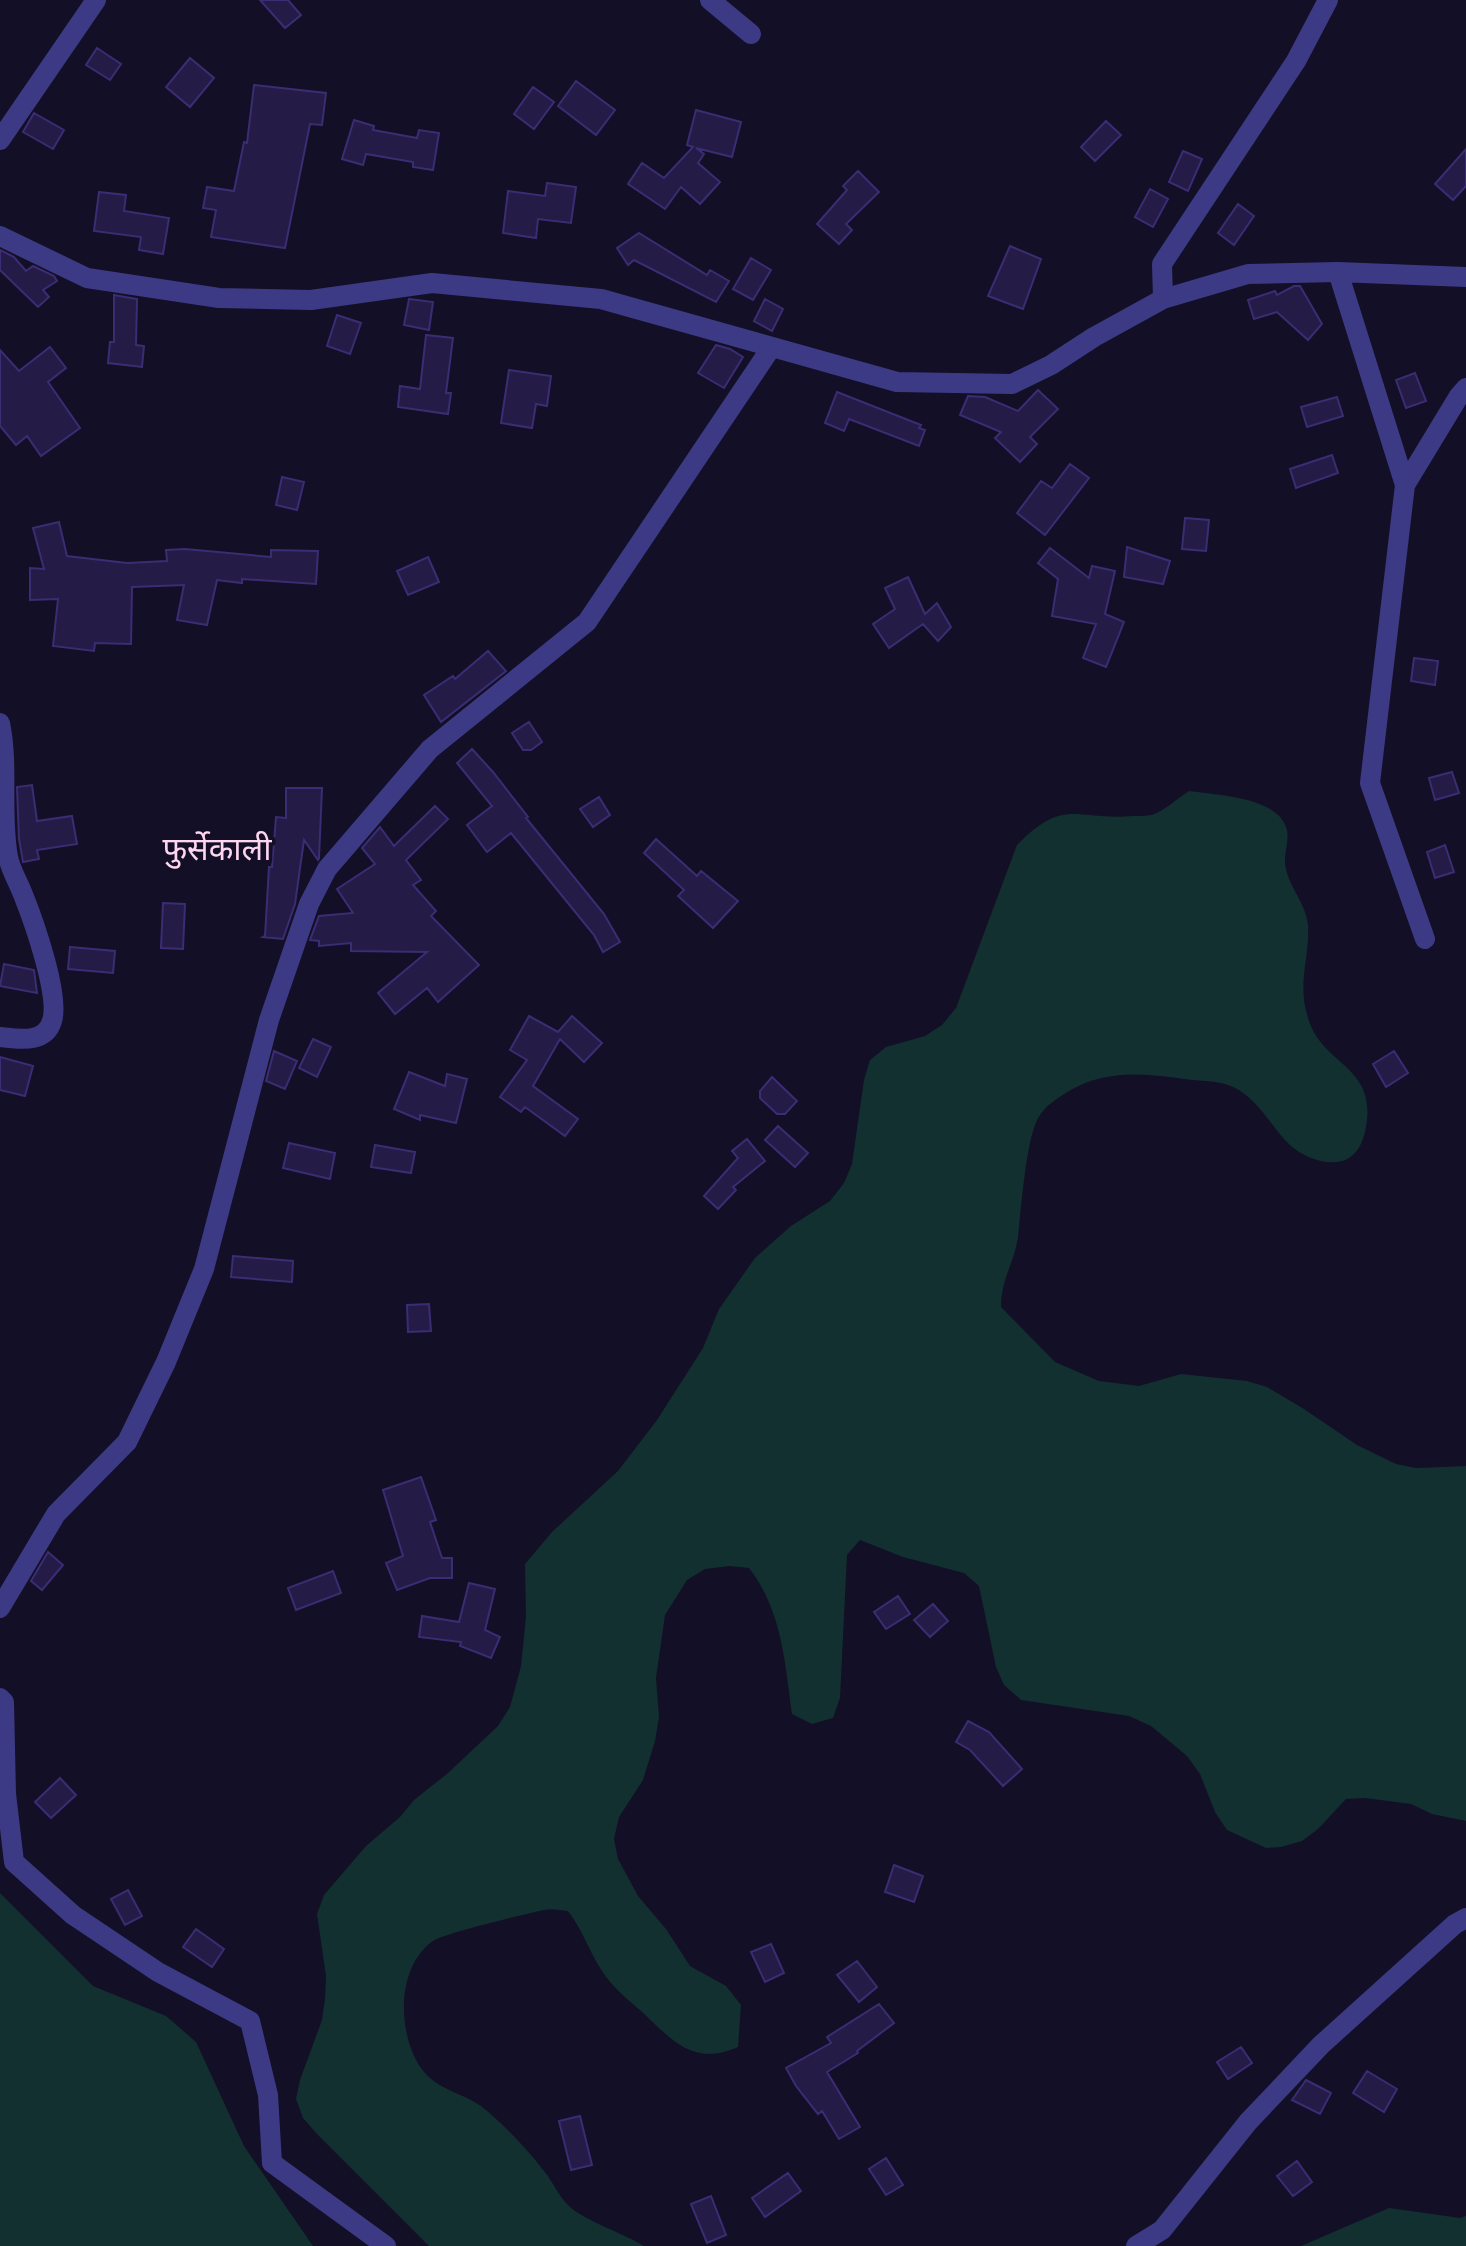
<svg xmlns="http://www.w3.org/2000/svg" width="1466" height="2246" viewBox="0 0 1466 2246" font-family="Mulish,'Noto Sans Devanagari',sans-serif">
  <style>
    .green { fill: #12302f }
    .building { fill: #241b47; stroke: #3b2d73; stroke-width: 2 }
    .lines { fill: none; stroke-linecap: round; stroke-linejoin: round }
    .street { stroke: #3d3a85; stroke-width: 20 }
    .labels { text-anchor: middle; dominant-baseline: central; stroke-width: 7; stroke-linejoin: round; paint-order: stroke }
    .quarter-label { font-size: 32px; fill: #ffd6f0; stroke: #130f26 }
  </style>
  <rect width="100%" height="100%" fill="#130f26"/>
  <path class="green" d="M1189 791C1217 795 1276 797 1286 827 1291 840 1282 856 1286 869 1290 888 1306 904 1308 925 1310 959 1296 984 1309 1021 1324 1066 1377 1066 1366 1127 1364 1138 1360 1151 1349 1158 1331 1169 1301 1157 1288 1143 1270 1125 1255 1094 1228 1085 1218 1081 1204 1081 1192 1080 1150 1074 1108 1068 1069 1091 1056 1099 1046 1105 1038 1118 1026 1140 1021 1210 1018 1237 1014 1264 1001 1279 1001 1307L1055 1362 1099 1381 1139 1386 1181 1374 1247 1381 1267 1387 1304 1409 1357 1445 1396 1464 1416 1468 1466 1466V1821L1432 1814 1411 1804 1365 1798 1346 1799 1318 1829 1302 1841 1281 1847 1266 1848 1227 1830 1215 1812 1200 1774 1187 1756 1151 1726 1129 1716 1021 1700 1004 1685 996 1667 979 1586 964 1573 903 1557 860 1540 847 1555 840 1698 833 1718 812 1724 792 1714C785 1663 782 1610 749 1568L729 1566 705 1569 687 1580 665 1615 656 1678 659 1717 655 1741 643 1780 619 1817 614 1839 618 1859 638 1896 666 1929 690 1966 726 1986 741 2005 738 2047C693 2067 672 2040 641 2011 627 1999 612 1987 602 1971 589 1951 582 1929 568 1911 560 1910 552 1909 544 1910 526 1914 445 1933 433 1941 396 1967 397 2033 421 2068 438 2092 465 2092 486 2110 506 2127 528 2150 544 2171 553 2182 559 2197 569 2206 583 2220 625 2234 644 2246H429L318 2135 303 2118 296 2099 300 2080 322 2020 325 1999 326 1976 317 1914 324 1895 366 1846 400 1817 414 1800 448 1773 498 1726 510 1707 521 1666 526 1617 525 1564 552 1532 618 1471 657 1420 703 1348 719 1309 755 1258 791 1226 830 1201 844 1183 852 1164 864 1080 870 1060 886 1047 925 1036 942 1025 956 1008 1017 845C1065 796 1075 821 1133 816 1139 816 1146 816 1152 815 1164 811 1178 798 1189 791Z
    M0 1893 93 1986 166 2016 196 2042 244 2146 313 2246H0Z
    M1389 2208 1460 2218 1466 2216V2246H1301Z"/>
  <path class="building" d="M260 0H288L301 15 285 28Z
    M97 48 121 64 110 80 86 65Z
    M190 58 214 78 190 107 166 87Z
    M576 81 615 110 596 135 558 106Z
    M254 85 326 93 322 125 310 124 285 248 211 237 216 210 203 208 207 187 234 191 244 142 247 143Z
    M533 87 554 102 534 129 514 114Z
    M696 110 741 122 732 157 696 148 704 154 698 163 720 182 700 204 681 187 665 209 628 184 642 163 664 178 693 147 687 145Z
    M34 113 64 130 53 149 23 132Z
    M354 120 374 126 373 130 417 138 419 130 439 133 433 170 413 167V162L366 154 363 165 342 159Z
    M1106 121 1121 135 1095 161 1081 147Z
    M1466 149V186L1453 200 1435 184Z
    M1183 151 1202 159 1188 191 1169 182Z
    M858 171 879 192 846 224 852 230 839 244 817 224 847 190 843 186Z
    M547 183 576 187 571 223 538 219 536 238 503 233 508 191 545 196Z
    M1150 189 1168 199 1153 227 1135 217Z
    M99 192 126 195 124 211 169 218 163 254 139 250 141 237 94 231Z
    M1238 204 1254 216 1234 245 1218 233Z
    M639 233 707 275 710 270 729 281 716 302 634 260 628 265 617 248Z
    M1010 246 1041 259 1023 309 988 296Z
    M0 250 14 257 26 271 33 266 54 276 57 281 43 290 49 297 38 307 0 270Z
    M751 258 771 270 753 300 733 289Z
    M1294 286H1300L1322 324 1308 340 1277 312 1254 319 1248 300 1275 291 1277 295Z
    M114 295 137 299 136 345 144 346 142 367 108 363 110 342H114Z
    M409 299 433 302 429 330 404 325Z
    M765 299 783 309 772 331 754 321Z
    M337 315 361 323 350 354 327 346Z
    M426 335 453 338 446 393H451L448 414 398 407 400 386 420 389Z
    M716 345 730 349 743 357 724 388 698 373Z
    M50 347 66 368 48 382 80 428 41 456 27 436 16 445 0 426V350L19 371Z
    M509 370 551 376 547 406 536 404 532 428 501 423Z
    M1415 373 1426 401 1406 408 1396 380Z
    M1038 390 1058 409 1030 437 1037 444 1020 462 995 438 1001 432 960 415 968 396 985 397 1018 411Z
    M837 392 921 425 919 428 925 430 919 446 849 419 844 431 825 423Z
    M1337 397 1343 416 1307 427 1301 407Z
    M1332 455 1338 473 1296 488 1290 469Z
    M1070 464 1089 478 1045 535 1017 513 1041 481 1052 488Z
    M282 477 304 482 297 510 276 505Z
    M1185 518 1209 520 1206 551 1182 549Z
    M59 522 67 556 127 563 167 561 166 550 185 549 271 557V550L318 551 316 584 242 579V583L217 580 207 625 177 620 184 585 132 587 131 644 95 643 94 651 53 646 58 599 30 600V568L44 569 33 528Z
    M1127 547 1170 561 1163 584 1124 577Z
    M1050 548 1089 578 1092 566 1115 571 1105 614 1124 622 1106 667 1083 658 1096 624 1052 616 1058 579 1038 563Z
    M428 557 439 582 408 595 397 571Z
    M908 577 925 614 937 603 951 627 938 641 923 624 889 648 873 624 895 609 885 588Z
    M488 651 506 671 441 722 424 695 453 676 455 679Z
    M1414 658 1438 661 1435 685 1411 681Z
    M529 722 542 742 531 750H523L512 733Z
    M472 749 493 772 528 817 526 818 604 914 620 942 603 952 594 935 511 833 487 852 467 825 492 806 457 763Z
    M1452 772 1459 793 1435 800 1429 778Z
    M32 785 37 821 72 816 77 844 37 850 39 859 23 862 19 839 17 787Z
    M286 788H322L319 858 318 860 304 840 295 904 283 939 263 937 265 936 269 867H272L276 817 286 818Z
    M599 797 610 815 593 827 580 809Z
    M435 806 448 819 406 860 421 880 413 885 436 911 431 916 479 965 438 1002 427 988 395 1014 378 993 427 952 351 951V943L319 946V941L310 940 319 916 353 913 337 889 375 864 362 848 380 827 394 846Z
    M656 839 697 876 701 871 738 901 713 928 678 896 684 890 644 853Z
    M1445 845 1454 872 1435 878 1427 852Z
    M163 903 185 904 183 949 161 948Z
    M70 947 115 951 113 973 68 969Z
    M4 964 34 970 37 993 0 986Z
    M529 1016 558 1032 572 1016 602 1043 584 1062 560 1039 533 1086 578 1119 565 1136 525 1107 521 1112 500 1097 527 1060 510 1050Z
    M313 1039 331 1047 317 1077 299 1068Z
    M274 1051 297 1061 285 1089 266 1081Z
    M1394 1051 1408 1073 1386 1087 1373 1064Z
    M0 1057 33 1066 25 1096 0 1090Z
    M409 1072 445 1086 447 1074 467 1079 456 1123 420 1115V1120L394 1109Z
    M772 1077 797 1101 785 1114H777L760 1098V1091Z
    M778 1126 808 1153 795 1167 765 1140Z
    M747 1139 765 1161 733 1187 736 1190 718 1209 704 1196 738 1158 732 1151Z
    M289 1143 335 1153 330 1179 283 1168Z
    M375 1145 415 1152 411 1173 371 1167Z
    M233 1256 293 1261 292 1282 231 1277Z
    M429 1304 431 1331 408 1332 407 1305Z
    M421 1477 436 1520 430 1522 442 1558H452V1578H430L397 1590 386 1563 403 1556 383 1490Z
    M48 1552 63 1565 42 1590 31 1581Z
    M333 1571 341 1593 296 1610 288 1588Z
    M469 1583 495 1589 485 1630 500 1637 491 1658 460 1646 461 1642 419 1637 422 1616 459 1622Z
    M898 1596 910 1614 886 1629 874 1612Z
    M933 1604 948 1621 930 1637 914 1620Z
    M968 1721 989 1732 1022 1769 1003 1786 970 1750 956 1742Z
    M60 1778 76 1795 51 1818 35 1802Z
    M894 1865 923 1876 914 1902 885 1892Z
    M128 1890 142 1916 125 1925 111 1899Z
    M196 1929 224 1949 212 1967 183 1947Z
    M771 1944 784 1973 765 1982 751 1952Z
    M857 1961 877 1987 859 2002 837 1975Z
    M879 2004 894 2023 857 2051 858 2053 827 2072 860 2127 839 2139 822 2111 818 2114 796 2086 786 2068 831 2043 827 2037Z
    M1241 2047 1252 2063 1228 2079 1217 2062Z
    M1367 2071 1397 2089 1384 2112 1353 2093Z
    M1306 2080 1331 2093 1320 2114 1292 2100Z
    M580 2116 592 2165 571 2170 559 2121Z
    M886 2158 903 2185 886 2195 869 2169Z
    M1297 2161 1312 2182 1293 2196 1277 2176Z
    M788 2173 801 2191 765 2217 752 2198Z
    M711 2196 726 2235 707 2243 691 2204Z"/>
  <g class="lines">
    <path class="street" d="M710 0 751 34
      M0 140 96 0
      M0 236 87 278 219 298 311 300 432 283 601 299 897 382 1012 384 1051 365 1094 337 1163 299 1248 274 1338 272 1466 277
      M1338 272 1405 485
      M1163 299 1162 264 1296 61 1328 0
      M0 723C9 767 0 813 8 857 11 871 19 883 24 897 34 922 60 996 52 1021 45 1044 19 1039 0 1037
      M1425 939 1370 783 1405 485 1459 396 1466 388
      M0 1608 56 1514 127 1442 166 1362 204 1269 269 1020 309 904 327 869 430 749 587 622 771 348
      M0 1698 4 1702 6 1794 14 1862 73 1915 158 1972 250 2021 268 2095 272 2163 386 2246
      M1136 2246 1162 2230 1248 2122 1321 2045 1455 1924 1466 1918"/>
  </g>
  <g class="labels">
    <g class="quarter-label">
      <text x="217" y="848">फुर्सेकाली</text>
    </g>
  </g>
</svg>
